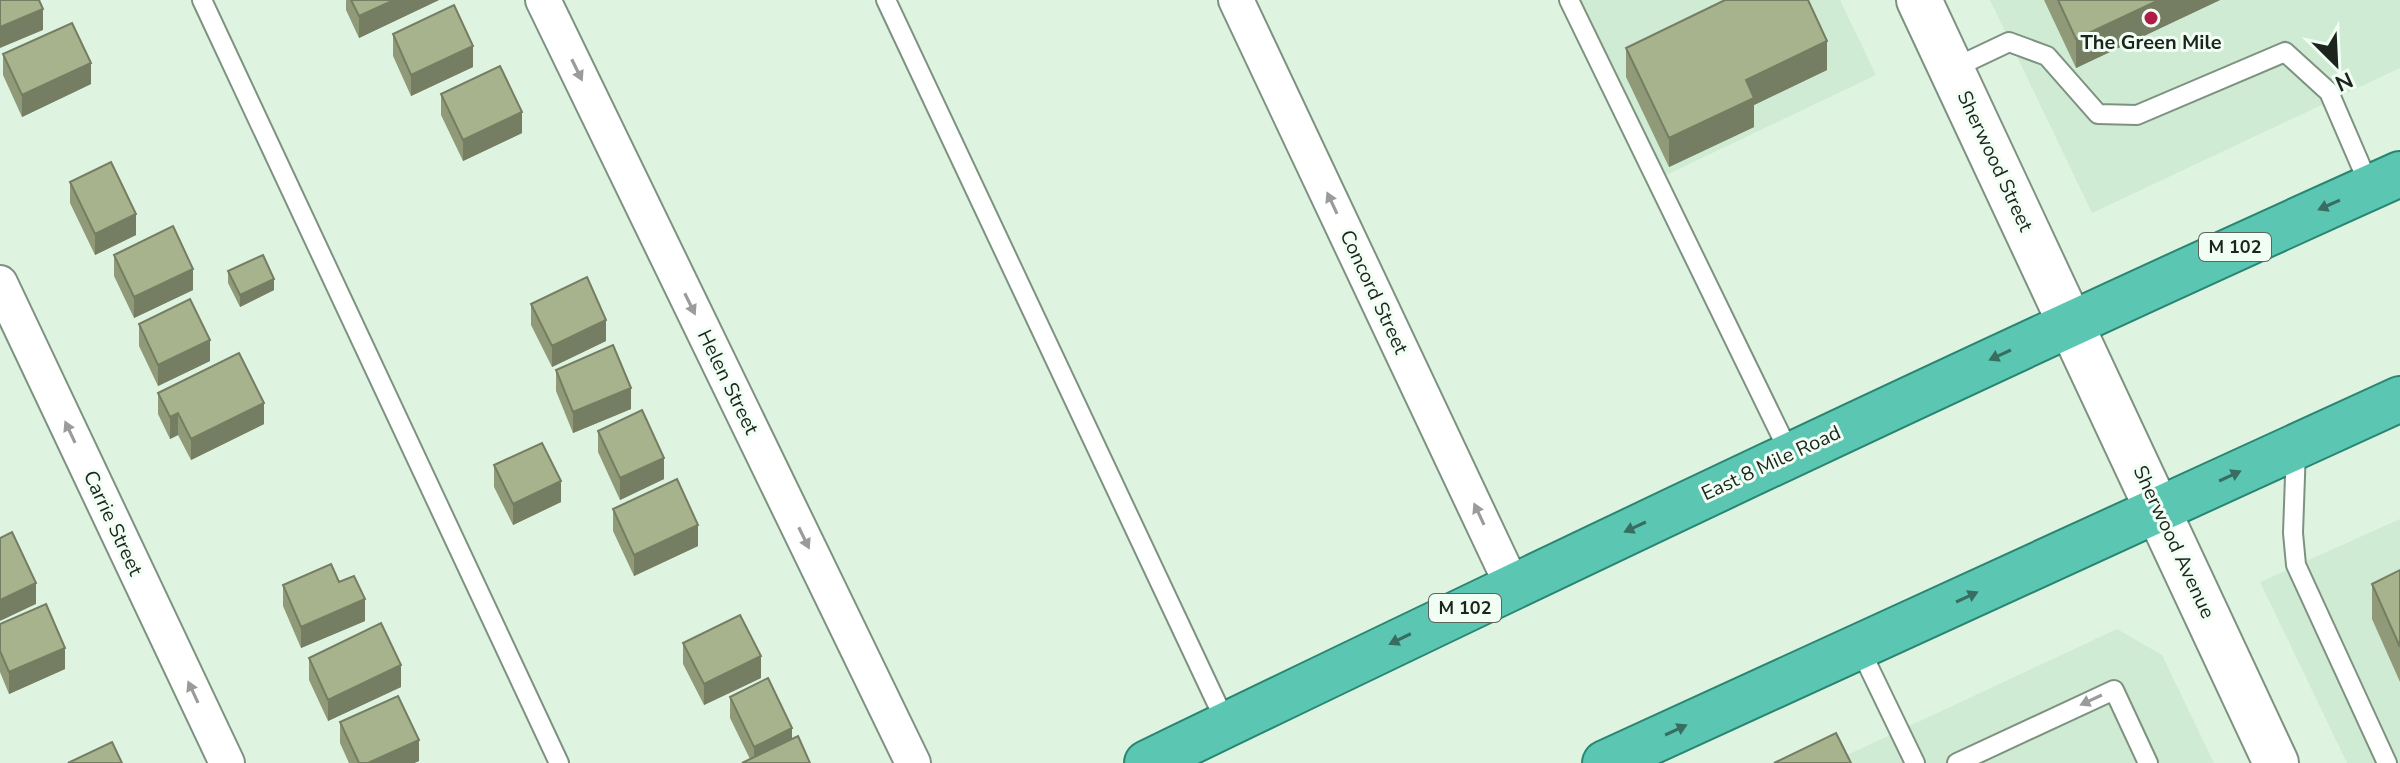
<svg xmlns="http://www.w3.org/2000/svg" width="2400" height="763" viewBox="0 0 2400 763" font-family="'Nunito Sans',sans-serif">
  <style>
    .built { fill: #cfebd3 }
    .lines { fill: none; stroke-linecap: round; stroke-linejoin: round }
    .service-casing { stroke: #7e9281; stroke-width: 22 }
    .minor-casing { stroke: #7e9281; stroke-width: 38 }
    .tertiary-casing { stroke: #7e9281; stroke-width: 48 }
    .trunk-casing { stroke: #2a8572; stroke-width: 48 }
    .service { stroke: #fff; stroke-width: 18 }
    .minor { stroke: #fff; stroke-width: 34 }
    .tertiary { stroke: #fff; stroke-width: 44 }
    .trunk { stroke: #5bc7b2; stroke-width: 44 }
    .wall { fill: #909a78 }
    .shaded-wall { fill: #757d62 }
    .building { fill: #a7b38c; stroke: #757d62; stroke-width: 2 }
    .oneway { fill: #999c9a }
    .oneway2 { fill: #386d61 }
    .poi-dot { fill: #af1c45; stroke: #f1fef3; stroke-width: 3 }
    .labels { text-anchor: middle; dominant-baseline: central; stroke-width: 6; stroke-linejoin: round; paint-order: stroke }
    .shield { fill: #f1fef3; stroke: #5c655e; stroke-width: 2 }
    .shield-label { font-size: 18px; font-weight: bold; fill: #1c241e }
    .poi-label { font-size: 20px; font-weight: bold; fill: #1c241e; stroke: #f1fef3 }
    .street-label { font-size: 20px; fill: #1c241e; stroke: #f1fef3 }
  </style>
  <rect width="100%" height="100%" fill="#def4e1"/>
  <path class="built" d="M1579 0H1840L1876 75 1664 176Z
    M1990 0H2400V68L2092 213Z
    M2400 519V763H2347L2260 582Z
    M2117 629 2162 655 2214 763H1830Z"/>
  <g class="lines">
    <defs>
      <path id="service" d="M202 0 559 763
        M886 0 1227 725
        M1569 0 1790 454
        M1952 69 2009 42 2047 56 2098 114 2137 115 2285 52 2329 92 2370 187
        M2296 448 2293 533 2296 565 2387 763
        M1859 647 1915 763
        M1957 763 2114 690 2148 763"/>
      <path id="minor" d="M543 0 913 763
        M1236 0 1512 585
        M0 283 227 763"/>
      <path id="tertiary" d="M1919 0 2276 763"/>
      <path id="trunk" d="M1147 763C1563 562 1979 363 2400 174
        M1605 763 2400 399"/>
    </defs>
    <use href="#service" class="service-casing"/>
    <use href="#minor" class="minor-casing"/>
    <use href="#tertiary" class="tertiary-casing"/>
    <use href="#trunk" class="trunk-casing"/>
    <use href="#service" class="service"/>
    <use href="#minor" class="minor"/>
    <use href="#tertiary" class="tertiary"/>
    <use href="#trunk" class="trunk"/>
  </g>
  <path class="wall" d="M346 0H439L359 38 346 10Z
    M2044 0H2220L2076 68Z
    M393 34 473 67 411 96 393 56Z
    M1626 48 1827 70 1754 105V127L1669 167 1626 77Z
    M3 54 91 84 22 117 3 75Z
    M441 94 522 133 463 161 441 115Z
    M70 182 136 235 95 255 70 203Z
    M114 255 193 290 134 318 114 276Z
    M228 271 274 290 240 307 228 283Z
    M531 304 606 341 552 367 531 325Z
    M139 324 210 361 158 386 139 346Z
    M556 370 631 409 573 433 556 391Z
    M158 393 264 424 191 460 178 435 170 439 158 414Z
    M598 431 664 479 620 500 598 452Z
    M494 465 561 502 513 525 494 487Z
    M613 509 698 546 634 576 613 531Z
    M2400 570V682L2372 619V584Z
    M339 582 365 621 301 648 283 606V585Z
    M0 624 65 669 9 694 0 672Z
    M683 643 761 678 704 705 683 664Z
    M309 658 401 687 328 721 309 680Z
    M730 697 792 739 750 759 730 718Z
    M340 722 419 761 414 763H349L340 743Z"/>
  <path class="shaded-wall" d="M394 0H439L359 38V16Z
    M2159 0H2220L2076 68V39Z
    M43 9V30L0 48V27Z
    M1827 41V70L1754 105V127L1669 167V138L1746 80Z
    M473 46V67L411 96V75Z
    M91 63V84L22 117V95Z
    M522 112V133L463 161V140Z
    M136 214V235L95 255V234Z
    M193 269V290L134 318V297Z
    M274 279V290L240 307V295Z
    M606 320V341L552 367V346Z
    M210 340V361L158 386V365Z
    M631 388V409L573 433V412Z
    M264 403V424L191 460V439Z
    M178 413V435L170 439V417Z
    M664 458V479L620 500V478Z
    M561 481V502L513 525V504Z
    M698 525V546L634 576V555Z
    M36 583V604L0 621V600Z
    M365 599V621L301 648V627Z
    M65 648V669L9 694V672Z
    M761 656V678L704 705V684Z
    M401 665V687L328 721V700Z
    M792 728V749L754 763V747Z
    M419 740V761L414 763H368Z"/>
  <path class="building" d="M0 0H39L43 9 0 27Z
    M351 0H394L359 16Z
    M1725 0H1808L1827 41 1746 80 1754 98 1669 138 1626 48Z
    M2058 0H2159L2076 39Z
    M454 5 473 46 411 75 393 34Z
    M72 23 91 63 22 95 3 54Z
    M500 66 522 112 463 140 441 94Z
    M111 162 136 214 95 234 70 182Z
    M173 226 193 269 134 297 114 255Z
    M263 255 274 279 240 295 228 271Z
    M587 277 606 320 552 346 531 304Z
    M190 299 210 340 158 365 139 324Z
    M613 345 631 388 573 412 556 370Z
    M239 353 264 403 191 439 178 413 170 417 158 393Z
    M642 410 664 458 620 478 598 431Z
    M542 443 561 481 513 504 494 465Z
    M677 479 698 525 634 555 613 509Z
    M12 532 36 583 0 600V538Z
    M331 564 339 582 354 576 365 599 301 627 283 585Z
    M2400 570V647L2372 584Z
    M46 604 65 648 9 672 0 651V624Z
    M740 615 761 656 704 684 683 643Z
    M381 623 401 665 328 700 309 658Z
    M768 678 792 728 754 747 730 697Z
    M398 696 419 740 368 763H359L340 722Z
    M1836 733 1851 763H1774Z
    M798 736 810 763H742Z
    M112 742 122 763H68Z"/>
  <defs><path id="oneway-solid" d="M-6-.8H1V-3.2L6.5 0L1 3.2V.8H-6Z" transform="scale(2)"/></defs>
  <g class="oneway">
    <use href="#oneway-solid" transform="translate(577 70) rotate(64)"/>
    <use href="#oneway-solid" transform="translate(1332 203) rotate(-115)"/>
    <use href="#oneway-solid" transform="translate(690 304) rotate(64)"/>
    <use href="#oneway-solid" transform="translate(70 432) rotate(-115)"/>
    <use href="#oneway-solid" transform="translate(1479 514) rotate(-115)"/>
    <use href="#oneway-solid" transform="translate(804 538) rotate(64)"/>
    <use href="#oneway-solid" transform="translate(193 692) rotate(-115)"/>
    <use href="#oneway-solid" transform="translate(2091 700) rotate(155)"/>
  </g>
  <g class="oneway2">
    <use href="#oneway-solid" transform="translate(2329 205) rotate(156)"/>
    <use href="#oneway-solid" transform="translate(2000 355) rotate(155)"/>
    <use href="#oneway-solid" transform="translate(2230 476) rotate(-25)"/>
    <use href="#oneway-solid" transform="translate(1635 527) rotate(155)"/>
    <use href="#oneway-solid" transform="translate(1967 597) rotate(-25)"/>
    <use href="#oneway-solid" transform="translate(1400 639) rotate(154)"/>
    <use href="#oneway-solid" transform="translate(1676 730) rotate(-25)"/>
  </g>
  <circle class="poi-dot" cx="2151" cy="18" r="8"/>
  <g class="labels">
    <g class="shield">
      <rect x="2199" y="233" width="72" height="28" rx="6"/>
      <rect x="1429" y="594" width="72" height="28" rx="6"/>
    </g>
    <g class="shield-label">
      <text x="2235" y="247">M 102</text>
      <text x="1465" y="608">M 102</text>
    </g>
    <g class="poi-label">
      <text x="2151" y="42">The Green Mile</text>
    </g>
    <g class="street-label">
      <text transform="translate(1995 161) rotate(65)">Sherwood Street</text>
      <text transform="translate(1374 292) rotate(65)">Concord Street</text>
      <text transform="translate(728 382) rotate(64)">Helen Street</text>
      <text transform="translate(1771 463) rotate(-25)">East 8 Mile Road</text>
      <text transform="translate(113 523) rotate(65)">Carrie Street</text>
      <text transform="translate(2174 542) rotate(65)">Sherwood Avenue</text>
    </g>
  </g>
  <g transform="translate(2336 64) rotate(156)" stroke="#f1fef3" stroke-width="6" paint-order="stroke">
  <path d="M0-6L14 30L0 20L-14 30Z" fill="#1c241e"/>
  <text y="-12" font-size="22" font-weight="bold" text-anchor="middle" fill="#1c241e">N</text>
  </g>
</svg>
